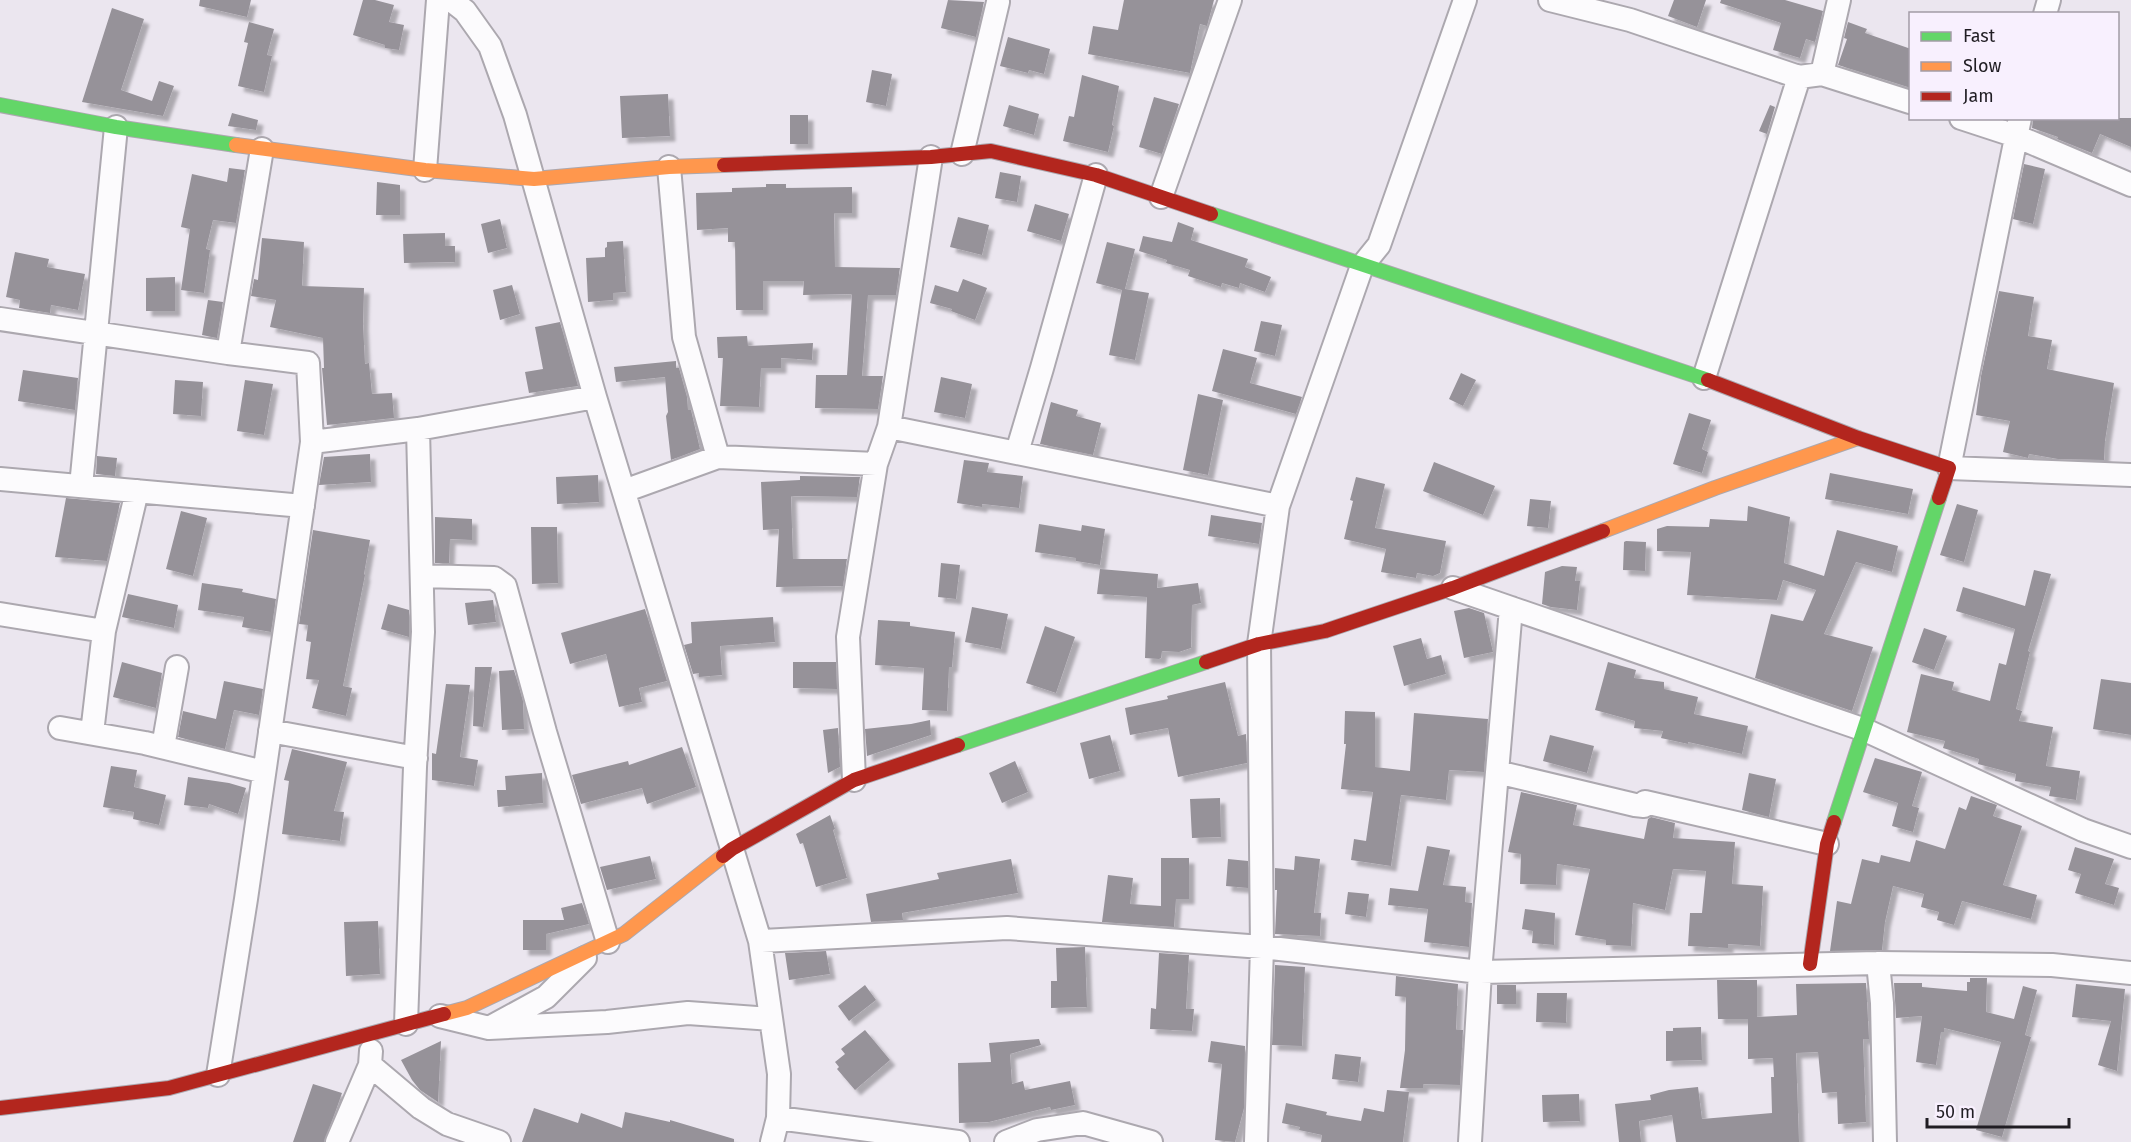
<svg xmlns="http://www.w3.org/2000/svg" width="2131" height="1142" viewBox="0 0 2131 1142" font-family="'Fira Sans',sans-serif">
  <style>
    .building { fill: #969299; filter: url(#shadow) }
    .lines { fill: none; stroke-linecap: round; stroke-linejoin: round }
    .street-casing { stroke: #aca8af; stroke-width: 26 }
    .fast-casing { stroke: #aca8af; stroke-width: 16 }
    .slow-casing { stroke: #aca8af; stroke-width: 16 }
    .jam-casing { stroke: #aca8af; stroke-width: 16 }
    .street { stroke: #fcfbfd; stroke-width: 22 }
    .fast { stroke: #63d668; stroke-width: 14 }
    .slow { stroke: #ff974d; stroke-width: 14 }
    .jam { stroke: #b3261e; stroke-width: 14 }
  </style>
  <defs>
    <filter id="shadow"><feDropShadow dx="5.5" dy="5.5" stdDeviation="1.5" flood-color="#0004"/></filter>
  </defs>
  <rect width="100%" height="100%" fill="#ebe6ef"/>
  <path class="building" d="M200 0H251L247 17 199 6Z
    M363 0H375L394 5 389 22 404 25 399 50 385 48V45L353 35Z
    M948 0 984 2 976 37 941 28Z
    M1124 0H1214L1207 26 1200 24 1190 73 1088 54 1093 26 1118 30Z
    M1674 0H1706L1697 27 1668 16Z
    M1721 0H1785L1823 11 1815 42 1806 39 1800 58 1773 50 1781 23 1720 3Z
    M112 8 144 19 121 90 152 101 159 81 174 86 163 116 82 102Z
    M249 22 274 29 267 55 272 56 264 92 238 86 248 43 244 42Z
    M1848 22 1867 29 1865 33 1911 49V88L1838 65 1847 39 1844 38Z
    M1008 37 1050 49 1044 74 1029 70 1028 73 1000 66Z
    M872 70 892 74 886 106 866 102Z
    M1082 75 1119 86 1112 125 1114 126 1108 152 1063 141 1069 116 1074 117Z
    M668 94 670 136 622 138 620 96Z
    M1154 97 1179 104 1162 154 1139 147Z
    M1009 105 1039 114 1034 135 1003 126Z
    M1770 105 1775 107 1767 134 1759 131Z
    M232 113 258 120 256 130 228 126Z
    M790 115H808V144H790Z
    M2033 118H2131V147L2100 134 2092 153 2057 139 2058 137 2032 128Z
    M2024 164 2045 169 2033 224 2013 219Z
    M229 168 245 170 236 223 213 220 206 249 210 250 204 293 181 290 190 229 181 227 192 174 227 182Z
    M1000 172 1021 176 1017 202 995 198Z
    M377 182 400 185V215H376Z
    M766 184H786V188L852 187V213H834L835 267 900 268 896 295H868L862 376H883L878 409 815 408 816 375H847L852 294 803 295 804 281H763V310H736L735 242H728V228L697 230 696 193 732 192V188L766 187Z
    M1035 204 1069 214 1061 241 1027 231Z
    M958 217 989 225 982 255 950 247Z
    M500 219 507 248 488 253 481 224Z
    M1178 222 1194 228 1191 240 1248 259 1245 267 1271 277 1265 292 1240 283 1239 288 1222 283 1221 287 1188 276 1190 270 1166 263 1167 260 1139 251 1143 236 1172 242Z
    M445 233V246H455V262L404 263 403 234Z
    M262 238 304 242 302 286 364 288 363 324 365 364 369 363 372 394 392 393 394 418 327 425 322 368H324L323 338 270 327 276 300 251 296 254 279 258 280Z
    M623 241 626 292 613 293V300L588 302 586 258 605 257V248L607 247V242Z
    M1107 242 1135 249 1125 289 1149 293 1135 360 1109 355 1122 290 1096 283Z
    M15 252 49 259 47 267 85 274 78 310 51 305 50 313 19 308 20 300 6 297Z
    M175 277V311H146V278Z
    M963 279 987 288 975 320 951 311 952 309 930 303 935 285 958 292Z
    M512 285 520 314 500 320 493 290Z
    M1999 291 2034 297 2028 336 2052 340 2047 369 2114 383 2105 441 2104 460 2058 459 2029 454 2028 458 2003 452 2010 421 1976 415 1981 376Z
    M208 300 223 302 217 338 202 335Z
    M1261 321 1282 325 1275 356 1254 351Z
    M560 322 578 386 529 393 525 372 543 369 535 327Z
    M747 336 748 346 813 343 812 360 781 358V368H761L759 407 720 406 723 358H718L717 337Z
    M1223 349 1257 358 1250 383 1302 397 1296 414 1212 391Z
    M676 361V368H679L687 397 688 410H691L700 449 671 460 666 416 668 412 665 377 616 382 614 367Z
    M23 370 78 378 75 410 18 401Z
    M1461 373 1476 380 1463 406 1449 399Z
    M941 377 972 384 965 418 934 412Z
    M175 380 203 382 201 416 173 414Z
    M245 380 273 384 264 435 237 431Z
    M1198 394 1223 400 1208 475 1183 470Z
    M1051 402 1078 410 1076 416 1101 423 1093 455 1040 444Z
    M1689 413 1711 420 1702 449 1708 452 1702 473 1673 464Z
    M370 454 371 482 319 485 324 457Z
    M97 456 117 458 115 476 96 474Z
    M964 460 989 463 987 472 1023 476 1019 508 982 504V507L957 503Z
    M1434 462 1495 486 1483 515 1423 491Z
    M1830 473 1913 489 1908 514 1825 499Z
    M598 475 599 502 557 504 556 477Z
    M800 476 860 477 857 497 791 496 793 559H847L843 586 776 587 779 529 763 530 761 482 800 480Z
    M1356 477 1385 484 1375 528 1446 541 1440 573 1433 576 1417 573 1416 578 1381 572 1386 549 1344 539 1353 501 1350 500Z
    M66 498 120 503 107 561 55 557Z
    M1530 499 1551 501 1548 528 1527 526Z
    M1957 504 1978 510 1964 562 1940 555Z
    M1748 506 1790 517 1784 563 1824 576 1837 530 1898 546 1892 572 1856 562 1824 634 1873 647 1852 711 1755 678 1771 614 1803 621 1816 590 1783 580 1777 600 1687 595 1691 552 1657 551V529L1667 526 1709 527 1710 519 1747 521Z
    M181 511 207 518 193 576 166 569Z
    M1211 515 1262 523 1259 544 1208 536Z
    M435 517 472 519V540L450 539 449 563H435Z
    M1039 524 1081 531 1082 525 1105 529 1100 565 1076 561V558L1035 552Z
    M531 527H557L558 583 532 584Z
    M313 530 370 540 364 574 365 575 343 686 352 688 346 716 312 708 319 680 306 679 311 642 306 641 308 625 299 624Z
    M1626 541 1646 542 1645 571 1623 570 1624 542Z
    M941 563 960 565 956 599 938 597Z
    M1562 566 1577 567 1575 581H1580L1577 610 1551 607 1542 604 1545 572Z
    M1100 569 1158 574 1157 588 1198 583 1201 603 1192 605 1191 648 1179 652 1162 651 1161 658 1159 659 1145 658 1147 597 1097 594Z
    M2034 570 2051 574 2028 651 2030 652 2016 709 2022 711 2019 721 2053 727 2046 766 2080 771 2076 800 2049 796 2051 787 2015 781 2016 774 1978 764 1979 759 1943 748 1945 741 1907 732 1921 674 1954 682 1952 690 1990 701 1999 663 2006 665 2015 629 1956 611 1963 587 2025 606Z
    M202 583 243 589 242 592 276 599 271 632 242 627 244 617 198 610Z
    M128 594 178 605 174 628 122 617Z
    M493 600 496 622 468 625 465 603Z
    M388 604 409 610V637L381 629Z
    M972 607 1008 614 1001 649 965 642Z
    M1469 608 1484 613 1493 652 1464 658 1454 611Z
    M645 609 667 681 639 688 642 702 619 707 606 654 570 664 561 633Z
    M773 617 775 642 720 646 722 675 699 677V673L693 674 684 645 692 643 691 622Z
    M878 620 910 622V626L955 632 952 667H949L947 711 922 710 924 668 875 665Z
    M1045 626 1075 637 1056 693 1026 683Z
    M1924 628 1947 636 1934 670 1912 662Z
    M1421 638 1427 659 1441 655 1446 674 1404 686 1393 646Z
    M122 662 162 673 156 708 113 697Z
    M793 662H836L837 689 793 688Z
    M1608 662 1636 670 1634 678 1664 682V689L1698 697 1694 714 1748 726 1742 754 1688 742V744L1661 738 1663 731 1634 728 1635 721 1595 710Z
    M475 667H492L483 727 473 726Z
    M514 670 523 701 524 729 502 730 499 671Z
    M2101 679 2131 683V735L2093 729Z
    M224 681 263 689 259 715 234 710 225 749 178 737 183 711 216 719Z
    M1225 682 1238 736 1246 734 1247 763 1178 777 1168 728 1130 735 1125 708 1168 699 1167 696Z
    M446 684 470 685 460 757 478 760 474 786 432 780V753L436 754Z
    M1345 711 1375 712V767L1410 771 1414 713 1488 719 1484 772 1449 770 1446 800 1401 795 1391 866 1351 860 1354 839 1366 841 1373 792 1341 789 1346 744H1344Z
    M930 720 931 735 867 756 865 729 911 724Z
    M838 728 840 767 828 773 823 730Z
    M1110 735 1120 771 1089 779 1080 743Z
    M1550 735 1594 746 1587 773 1543 761Z
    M682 747 696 787 647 804 642 788 581 804 572 775 628 761 629 765Z
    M292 749 347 762 334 811 344 812 340 841 282 834 289 781 284 780Z
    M1875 758 1922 772 1912 806 1919 808 1913 832 1892 826 1898 803 1863 792Z
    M1015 761 1028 792 1002 803 989 773Z
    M111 766 137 770 134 787 166 795 159 825 133 819 134 812 103 807Z
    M542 773 543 803 498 807 497 790H506L505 776Z
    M1749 773 1776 779 1769 817 1742 810Z
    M188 777 229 783 246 788 238 814 209 804 208 808 184 805Z
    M1521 792 1577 805 1573 825 1644 839 1648 819 1651 817 1675 823 1673 838 1735 842 1732 884 1763 886 1760 946 1728 944V948L1688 946 1690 913H1702L1706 871 1673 869 1665 910 1633 903 1631 946 1606 945V940L1575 935 1590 869 1557 864 1556 885 1520 884 1521 854 1508 852Z
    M1971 796 1997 805 1993 816 2022 826 2003 885 2037 895 2031 919 1962 901 1954 925 1937 920 1939 912 1921 907 1924 894 1893 886 1885 922 1882 950 1830 951 1837 901 1851 904 1862 859 1879 863 1881 855 1910 862 1916 840 1945 849 1959 807 1966 810Z
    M1220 798 1221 837 1192 838 1190 799Z
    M830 815 835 829 833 830 847 878 816 887 803 843 800 844 796 834Z
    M1427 846 1450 850 1443 885 1466 887 1465 902 1472 903 1469 947 1424 942 1428 909 1388 905 1390 888 1418 891Z
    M2075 847 2114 859 2105 884 2119 888 2114 905 2075 893 2081 874 2068 870Z
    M650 856 656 879 607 890 600 867Z
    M1295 856 1320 859 1314 913H1321L1320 936 1275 934 1277 890H1275V868L1294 870Z
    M1161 858H1189V899H1176L1174 927 1102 922 1108 875 1133 878 1130 904 1161 906Z
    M1011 859 1018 893 902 913 903 920 871 922 866 894 939 879 937 873Z
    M1228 859 1248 861V888L1226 886Z
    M1348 892 1369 894 1366 917 1345 914Z
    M582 903 589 924 546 934V950H523V920H564L561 908Z
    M1525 909 1555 913 1554 945 1532 943 1533 931 1522 929Z
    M378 921 380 974 346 976 344 922Z
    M1085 947 1087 1007 1051 1008V981H1057L1056 948Z
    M826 951 830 974 789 980 785 953Z
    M1159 953 1189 955 1186 1009H1194L1192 1031 1150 1029 1151 1008 1156 1009Z
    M1275 965 1305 967 1302 1046 1272 1045Z
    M1396 976 1458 984 1456 1030H1463L1460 1085 1423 1084V1088H1400L1405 1050 1406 997 1395 996Z
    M1970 978H1987L1986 1012 2014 1019 2023 986 2037 990 2025 1035 2031 1037 2002 1137 1976 1130 2001 1042 1944 1028V1032H1941L1936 1065 1916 1062 1922 1016 1896 1018 1894 983H1922V987L1967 991V982H1970Z
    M1717 980H1757V1017L1797 1015 1796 984 1866 983 1869 1039H1863L1866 1122 1838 1124 1837 1092 1822 1093 1818 1052 1796 1053 1799 1142H1676L1672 1115 1639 1121 1641 1142H1619L1615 1104 1651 1100 1650 1095 1669 1090 1698 1087 1702 1119 1772 1113 1771 1077H1774L1773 1058 1748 1059V1019H1718Z
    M2076 984 2125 989 2117 1071 2098 1065 2111 1021 2072 1017Z
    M865 985 876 1000 849 1021 838 1006Z
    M1497 985H1516V1004H1497Z
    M1537 993H1567L1566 1023 1536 1022Z
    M1701 1027 1702 1060 1666 1061V1031H1673V1028Z
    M865 1030 890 1060 855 1090 837 1069 839 1067 835 1062 845 1054 841 1049Z
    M1039 1039 1041 1045 1010 1054 1012 1084 1023 1081 1025 1090 1070 1081 1075 1105 1051 1110 1050 1107 989 1122 959 1123 958 1063 991 1062 989 1043Z
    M441 1041 438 1102 420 1090 412 1080 401 1060Z
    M1211 1041 1245 1046 1244 1108 1235 1142 1215 1140 1222 1064 1208 1062Z
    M1335 1054 1361 1057 1358 1082 1332 1079Z
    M313 1084 342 1093 336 1110 324 1142H293Z
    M1387 1090 1409 1092 1403 1142H1321L1322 1135 1299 1130 1300 1127 1282 1123 1286 1103 1327 1112 1326 1115 1361 1121 1364 1108 1384 1112Z
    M1579 1094 1580 1121 1543 1122 1542 1095Z
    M534 1108 578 1123 581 1113 622 1128 625 1112 670 1122V1120L734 1139V1142H522Z"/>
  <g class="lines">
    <defs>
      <path id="street" d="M451 0 465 11 490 46 515 115 595 397 760 941 779 1074 778 1118 772 1142
        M1550 0 1630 20 1799 77 1822 74 1910 102
        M2045 14 2049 0
        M1822 74 1839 0
        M1961 118 2016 136 2131 185
        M2020 118 1949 468 2131 475
        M962 154 998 2
        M669 167 684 337 718 457
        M425 170 438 0
        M1161 197 1230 0
        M0 319 228 353 308 363 312 442 246 899 218 1075
        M228 353 262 149
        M1704 378 1799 77
        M889 427 1278 506
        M312 442 418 429 595 397
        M1017 452 1042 368 1096 175
        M0 479 303 506
        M81 486 116 127
        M624 491 718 457 876 464
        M422 576 494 578 505 586 545 732 608 942
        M1453 588 1865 730 2083 830 2131 847
        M0 614 104 631 137 491
        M60 728 145 743 264 772
        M270 731 416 758
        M92 733 104 631
        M163 747 177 667
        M1497 772 1635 805 1644 806 1645 802 1827 844
        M854 780 848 637 876 464 889 427 931 157
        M760 941 1007 928 1262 947 1480 972 1878 963 2052 965 2131 973
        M1878 963 1882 1003 1885 1142
        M440 1016 489 1028 546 997 585 958
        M406 1024 415 767 423 632 418 429
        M489 1028 607 1022 688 1013 771 1019
        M370 1065 421 1108 447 1124 499 1142
        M778 1118 958 1142
        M337 1142 370 1065 371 1051
        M1006 1142 1037 1130 1083 1123 1151 1142
        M1256 1142 1262 947 1259 644 1278 506 1362 266 1379 245 1465 0
        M1470 1142 1480 972 1511 608"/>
      <path id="fast" d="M0 105 116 127 236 145
        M1211 214 1708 380
        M958 745 1206 662
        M1834 822 1939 498"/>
      <path id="slow" d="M236 145 425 170 534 179 669 167 724 165
        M1603 531 1715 488 1858 438
        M444 1014 467 1008 624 934 723 856"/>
      <path id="jam" d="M724 165 931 157 991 151 1096 175 1211 214
        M1708 380 1858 438 1949 468 1939 498
        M1206 662 1259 644 1325 631 1453 588 1603 531
        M723 856 732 849 854 780 958 745
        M1810 964 1827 844 1834 822
        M0 1108 169 1088 444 1014"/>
    </defs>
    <use href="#street" class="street-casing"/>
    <use href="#fast" class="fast-casing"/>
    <use href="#slow" class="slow-casing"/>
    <use href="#jam" class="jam-casing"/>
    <use href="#street" class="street"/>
    <use href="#fast" class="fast"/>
    <use href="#slow" class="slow"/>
    <use href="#jam" class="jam"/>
  </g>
  <rect x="1909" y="12" width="210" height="108" fill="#f8f0fe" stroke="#a29ca6" stroke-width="1.5"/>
  <rect x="1921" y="32" width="30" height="9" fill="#63d668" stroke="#a29ca6" stroke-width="1.5"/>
  <text x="1963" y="42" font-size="18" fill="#201d23">Fast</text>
  <rect x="1921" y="62" width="30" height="9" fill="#ff974d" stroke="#a29ca6" stroke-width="1.5"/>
  <text x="1963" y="72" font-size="18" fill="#201d23">Slow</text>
  <rect x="1921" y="92" width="30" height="9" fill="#b3261e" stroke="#a29ca6" stroke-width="1.5"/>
  <text x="1963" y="102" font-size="18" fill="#201d23">Jam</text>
  <path d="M1927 1118v9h142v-9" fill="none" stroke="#201d23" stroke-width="3"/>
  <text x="1936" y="1118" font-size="18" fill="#201d23" stroke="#f8f0fe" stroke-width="4.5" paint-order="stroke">50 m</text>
</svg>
